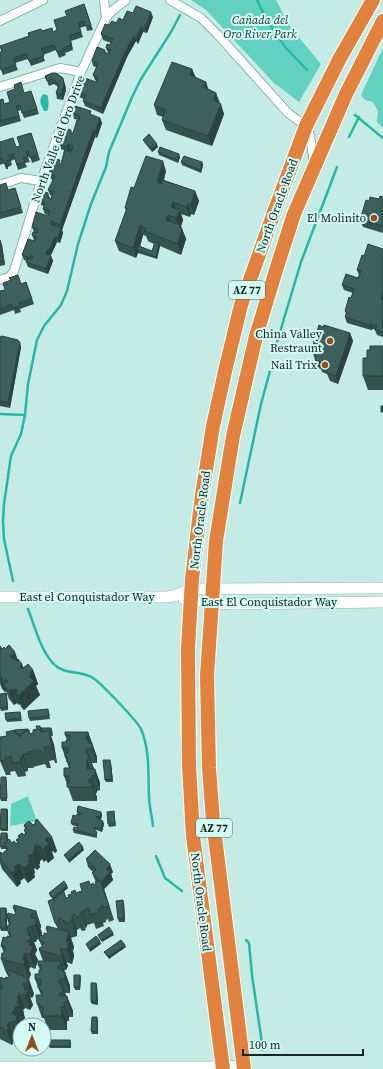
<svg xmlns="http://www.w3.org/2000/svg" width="383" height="1069" viewBox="0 0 383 1069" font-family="'Source Serif 4',serif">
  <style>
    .green { fill: #63d1c0 }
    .water { fill: #29b7a5 }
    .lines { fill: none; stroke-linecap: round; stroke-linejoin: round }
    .stream { stroke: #29b7a5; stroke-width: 2.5 }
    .street-casing { stroke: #8db3ac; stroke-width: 10 }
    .secondary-casing { stroke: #8db3ac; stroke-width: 12 }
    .highway-casing { stroke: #fff; stroke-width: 16 }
    .street { stroke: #fff; stroke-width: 8 }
    .secondary { stroke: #fff; stroke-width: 11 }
    .highway { stroke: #e1823e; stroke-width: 14 }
    .wall { fill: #34534d; fill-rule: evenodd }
    .shaded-wall { fill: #2b433f }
    .building { fill: #3d605a; stroke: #2b433f }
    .poi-dot { fill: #924f1e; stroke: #d2f9f2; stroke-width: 1.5 }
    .labels { text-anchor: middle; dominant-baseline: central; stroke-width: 4; stroke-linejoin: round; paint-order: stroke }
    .shield { fill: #d2f9f2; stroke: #4e6460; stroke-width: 1 }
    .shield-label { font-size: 11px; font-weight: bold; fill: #162422 }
    .park-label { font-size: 12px; font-style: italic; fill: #203733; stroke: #d2f9f2 }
    .street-label { font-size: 12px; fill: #162422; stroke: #d2f9f2 }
    .poi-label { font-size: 12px; fill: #162422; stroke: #d2f9f2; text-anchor: end }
  </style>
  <rect width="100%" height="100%" fill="#c5ece4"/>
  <path class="green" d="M191 0H276L291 28 321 64 299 102 274 83 206 10Z
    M383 48V128L377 122 378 111 373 102 365 100 361 95Z
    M28 796 37 821 10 826 11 804Z"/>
  <path class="water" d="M43 94 47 95C49 98 49 108 47 111H44C41 104 38 101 43 94Z"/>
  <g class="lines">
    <path class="stream" d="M257 0 267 21 286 48 307 70
      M355 115 383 138
      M349 137 359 117
      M277 342 301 262 337 167
      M0 414 25 415
      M240 503 261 404 270 371
      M13 581 4 539 3 521 4 504 11 456 21 434 25 415 28 384 37 340 44 326 61 305 67 291 78 244 91 204 106 167 109 152 133 95 141 79 171 32 180 15
      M28 609C35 627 40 648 52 662 63 676 82 670 93 678 102 684 137 721 141 729 150 750 148 774 149 796 149 806 152 816 153 826
      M156 856 165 878 182 891
      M246 940 249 943 252 975 263 1050"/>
    <defs>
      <path id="street" d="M104 0 106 18
        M170 0 201 18 218 35 288 113 306 126 310 135 314 163
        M0 21 43 0
        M0 87 60 68 81 72
        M0 185 21 178 41 181
        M0 280 9 277 14 271 41 181 81 72 106 18 112 11 126 0"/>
      <path id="secondary" d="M0 597H167L174 596 192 589 383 588
        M184 599 190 601 232 604 383 602
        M0 1067H223L244 1066"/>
      <path id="highway" d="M223 1069 193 836 189 765 188 649 192 579 202 495 213 426 226 367 241 305 276 207 306 126 340 58 373 0
        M244 1069 213 821 209 768 207 676 216 541 233 436 256 336 277 267 294 214 346 94 383 21"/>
    </defs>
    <use href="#street" class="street-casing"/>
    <use href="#secondary" class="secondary-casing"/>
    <use href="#highway" class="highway-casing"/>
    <use href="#street" class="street"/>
    <use href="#secondary" class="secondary"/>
    <use href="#highway" class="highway"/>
  </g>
  <path class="wall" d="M84 4 93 30 87 31 86 26 80 28 83 37 71 41 73 50 65 53 66 55 59 58 56 50 43 55 45 61 31 66 28 59 15 63 18 70 3 75 1 70 2 52 42 31 53 32 57 30 67 16Z
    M133 13 153 17 147 33 143 32 138 44 136 41 127 57 103 114 85 106 83 101 84 99 79 97 77 92 83 84 96 82V81L95 80 93 75 96 67 93 66 92 61 105 50 106 53H108L106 48 110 45 111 43 103 40 101 34 109 25 123 20Z
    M192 69 196 78 206 82 208 89 216 93 219 103 224 114 212 146 166 130 162 120 163 117 157 115 154 105Z
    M45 76 65 84 66 90 63 100 57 99 56 93 58 87 54 84 49 86Z
    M25 93 33 96 39 114 24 118 21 110 18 111 21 121 0 127V100L5 104 10 102Z
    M73 113 92 115 100 118 102 123 97 138 95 137 62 230 63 233 60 243 57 242 51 255H50L49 256H51L53 261 48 274 28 267 26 262 27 261 24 260 22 255 35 241 34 240 32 235 34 232 32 227 48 216V215L45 214 43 209 44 206 41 205 39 199 48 193 50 198 51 199 52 196 50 195 48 190 53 180 51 179 49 174 51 169 49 166 61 164 64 150 60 149 58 144 72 133H73L79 120 74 119Z
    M31 133 40 160 32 163 30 156 28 157 30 162 25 163 27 167 18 170 15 159 11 161 12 165 8 167V169H6L4 163 0 165V142L16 147 20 146Z
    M143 140 158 147 152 152 144 142Z
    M158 152 180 157 178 163 159 155Z
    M181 162H202L203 165 201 173 182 165Z
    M166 171 164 180 195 191 199 201 194 215 191 214 190 217 181 214 183 220 181 226 186 239 181 255 160 246 157 259 138 253 136 258 119 251 115 241 126 211 125 208 134 188ZM143 235 146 236 148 241 154 244 152 251 140 246Z
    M8 190 17 193 23 213 0 219V196Z
    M383 197V233L363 227 360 220 369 201 379 199Z
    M0 240 2 245 5 265 0 266Z
    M383 249V337L377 335 375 330 373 329 371 330 347 323 345 317 346 314 345 311 351 298 353 293 344 290 342 285 358 278 359 275 357 270 364 256Z
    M9 278 21 284 26 282 34 304 20 309 21 312 15 314 14 310 0 315V291L5 290 10 280Z
    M323 327 350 333 353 341 338 384 330 381 327 374 322 372 321 369 318 368 314 356V354L312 348Z
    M0 337 18 342 21 347 10 408 0 406Z
    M383 346V390H368L363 376 367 358 370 350Z
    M0 646 2 649 18 660 23 667 33 670 38 684 36 686 40 695 24 710 21 707 20 704 19 705 17 703 14 705 9 699 6 691 5 692 2 689 0 684Z
    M6 693 7 696 8 710 1 711 0 708Z
    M20 712 22 721 7 722 6 720Z
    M49 712 50 719 30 721 29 718Z
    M40 726 41 728H51L52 730 53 736H51L54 745 57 763H55L54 760 49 761 51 768H47L45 764 33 767 34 768H28V771L25 772 26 776 18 777 15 771 10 772 11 775H6L0 761 7 736 6 732 30 734 33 733Z
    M88 732 97 757V763H92L94 769H95L100 783V790L97 791V793H95L97 797V801H73L64 776 69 768 62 748 66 742 67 740 65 735Z
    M111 763 113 782H106L105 780Z
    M7 780V801H1L0 798Z
    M7 809 8 811V831H1L0 829Z
    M114 811V813L116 826 109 827 108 824Z
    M77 812 102 814 101 820H100V821L104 824 102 832 96 830 95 831 97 834V838L74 833 73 830 77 828 78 827 72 825 71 823 78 814Z
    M35 821 52 837 57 851 55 853 53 851 52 852 54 858 48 863 46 860 44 862 42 859 40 861V863L39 865 40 867 37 870 35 868 34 869 35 873 34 874 35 877 28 883 24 878 20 881 21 883 17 887 2 869 0 863V853L2 854 6 850V849H1L0 846 7 833 8 836V841L12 843 16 844 17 842 16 840 19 838 18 836 24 835 25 834 24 830 25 829 24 825H33L35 823Z
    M86 859 113 872 111 874 113 880 104 889 114 920 109 922 108 919 106 920V922L103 923 104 926 96 929 94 923 87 925V927L85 928 86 930 82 931 80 928 77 930V936L71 938 74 947 73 951 74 956 72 964 66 962 68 966 66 970H64L70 986V993H65L73 1011V1017H69V1021H67V1030H48L44 1018H42L37 1004 41 995 35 979 39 974 40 970 38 965 43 961 39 950 42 947 39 940 37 939 36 942H34L37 950 35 954 38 960 35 969 30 967 29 970 31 974 29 979H28L34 994 32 998 30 997 33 1005 30 1010 25 1008 23 1010 24 1013V1015L25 1018 22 1021H21L20 1023V1036L17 1035 16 1038 14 1036 13 1038 14 1041 12 1045 0 1039V979L9 978 7 974 8 973H6L1 959 4 953 1 946 9 936 7 930 9 925 7 918 15 915V913L13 908 36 911 41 926V928H40L42 933V935L44 936 47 934V932L46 929H58L55 923 53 899 50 896 49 893 67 886 68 888 62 893 66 898 69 897 76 893 82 891 90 884 94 885 96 884V882L95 880 92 873 93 872 88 867Z
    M124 903 125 922H119L118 919Z
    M6 908 7 911V931H1L0 928Z
    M81 977 80 990H75L74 987Z
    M96 983 97 985 98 1005 92 1004 91 1002Z
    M98 1020V1034H92L91 1031Z
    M44 1040H47L48 1042V1048H44Z
    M70 1040 71 1043V1048H50L49 1046Z"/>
  <path class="shaded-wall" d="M151 12 153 17 147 33 145 28Z
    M141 27 143 32 138 44 136 38Z
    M70 35 71 41 73 50 71 45Z
    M134 36 136 41 127 57 103 114 101 108 125 52Z
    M192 69 196 79 190 75Z
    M63 78 65 84 66 90 63 100 61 95Z
    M206 82 209 92 204 87Z
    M216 93 220 103 214 100Z
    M221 104 224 114 212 146 208 136Z
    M100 118 102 123 97 138 95 132Z
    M93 131 95 137 62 230 63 233 60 243 58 238 61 228 60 225Z
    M68 144 70 149 69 152 67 147Z
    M157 144 158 147 152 152V149Z
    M179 154 180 157 178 163 177 160Z
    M163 161 166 171 160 192 157 182Z
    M202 162 203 165 201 173 200 170Z
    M195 191 199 201 194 215 191 205Z
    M173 202 177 212 171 207Z
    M188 204 191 214 190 217 186 207Z
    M180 210 183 220 181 226 186 239 181 255 178 244 181 232 176 218Z
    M168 215 172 225 166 220Z
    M140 225 143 235 139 251 137 250 138 253 136 258 133 248Z
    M55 237 57 242 51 255 49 250Z
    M0 240 2 245 5 265 3 260Z
    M159 243 160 246 157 259 156 257Z
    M48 249 50 255 48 260 46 254Z
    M51 256 53 261 48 274 46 269Z
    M383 292V303L381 299Z
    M371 324 373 329 371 330 369 325Z
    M350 333 353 341 338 384 336 376Z
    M18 340 19 344 20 342 21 347 10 408 8 402Z
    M15 652 20 666 22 664 27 678 10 656Z
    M33 670 38 684 36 686 40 695 24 710 18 696 30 672Z
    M1 677 6 691 5 692 0 679V678Z
    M6 679 10 690 12 689 17 703 14 705 9 691 8 689 5 681Z
    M15 689 17 694 16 693 20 704 19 705 14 691Z
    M6 693 7 696 8 710 7 707Z
    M49 730 54 745 57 763 52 749Z
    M88 732 97 757V763L92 749 86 739V737L88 742V739L92 748V746L88 737Z
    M86 749 95 771V769L100 783V790L90 759 86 753Z
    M23 754 28 768V771L23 757Z
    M20 757 25 772 26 776 21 762Z
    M87 759 92 774V777L97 791V793L92 779 87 769Z
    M110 760 111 763 113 782 112 779Z
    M89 779 92 786V783L97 797V801L92 787 89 783Z
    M7 809 8 811V831L7 829Z
    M101 812 102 814 101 820 100 817Z
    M103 821 104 824 102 832 101 829Z
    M48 837 53 851 52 852 54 858 48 863 43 849 45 840Z
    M52 837 57 851 55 853 49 839Z
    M37 845 42 859 40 861V863L39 865 40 867 37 870 31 855 34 847Z
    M40 846 46 860 44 862 39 847Z
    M83 847 84 850 69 863 68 860Z
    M30 854 35 868 34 869 35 873 34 874 35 877 28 883 23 868 28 861V856Z
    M19 864 24 878 20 881 21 883 17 887 12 873 14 867Z
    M110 864 113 872 111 874 113 880 104 889 114 920 101 882 106 869Z
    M67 886 68 888 54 900 53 898Z
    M123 900 124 903 125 922 124 919Z
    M6 908 7 911V931L6 928Z
    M36 911 41 926V928L36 914Z
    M82 911 87 925V927L82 913Z
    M32 913 36 923 37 919 42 933 40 940 35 926 31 918Z
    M72 916 77 930V936L72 921Z
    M32 925 37 939 36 942 31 928Z
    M28 927 37 950 35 954 38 960 35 969 30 955 27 942 28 940 29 944 30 942 32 949V947L27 930Z
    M69 932 74 947 73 951 74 956 72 964 67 950 66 941Z
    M113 933 114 935 102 942 101 940Z
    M100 941 101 944 90 952 89 949Z
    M125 945 126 947 109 959 108 957Z
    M61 948 68 966 66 970 61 956 60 951Z
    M25 953 30 967 29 970 31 974 29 979 24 965 23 959Z
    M61 961 70 986V993L65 979 61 966Z
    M80 975 81 977 80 990 79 987Z
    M29 979 34 994 32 998 26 984Z
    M59 979 61 986V983L63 988V987L67 999V996L73 1011V1017L67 1002 59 983Z
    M24 982 33 1005 30 1010 25 996 23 985Z
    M96 983 97 985 98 1005 97 1002Z
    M60 993 69 1017V1021L60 996Z
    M19 994 25 1008 23 1010 24 1013V1015L25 1018 22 1021 17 1007V997Z
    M16 1006 21 1021 20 1023 21 1025H20V1036L12 1014Z
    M61 1007 67 1021V1030L62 1016Z
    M97 1017 98 1020V1034L97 1032Z
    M12 1021 17 1035 16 1038 11 1023Z
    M9 1022 14 1036 13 1038 14 1041 12 1045 7 1031V1026Z"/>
  <path class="building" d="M84 4 91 25 85 26 84 21 78 23 81 32 70 35 71 45 63 48 64 50 57 52 54 45 41 49 44 56 29 61 26 54 13 58 16 65 1 70 0 67V52H2L0 46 29 36 28 33 41 29 42 31 52 28 53 32 57 30 54 20 67 16 65 11Z
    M136 6 151 12 145 28 141 27 136 38 134 36 125 52 101 108 83 101 86 95 77 92 81 84H83L85 78 96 82 98 77 93 75 98 64 92 61 97 47 105 50 104 52 109 54 111 50 106 48 107 44 110 45 113 39 101 34 105 24 109 25 112 21 116 23 119 18 123 20 127 11 133 13Z
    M172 62 192 69 190 75 206 82 204 87 216 93 214 100 221 104 208 136 162 120 166 110 154 105Z
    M52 73H56L63 78 64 85 61 95 56 93 59 85 56 82 52 79 47 81 45 76Z
    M21 82 24 93 31 91 37 109 22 113 20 105 16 106 19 116 0 121V100L3 99 4 104 10 102 7 92 15 89 14 85Z
    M75 106 91 111 90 114 100 118 95 132 93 131 60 225 51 221 50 224 61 228 58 238 55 237 49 250 48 249 46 254 51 256 46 269 26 262 28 258 32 259 33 256 31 255 30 258 22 255 28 239 35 241 37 237 32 235 33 232 37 233 38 229 32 227 36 212 48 216 50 211 43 209 45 202 39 199 42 191 48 193 47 197 51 199 53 192 48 190 55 176 49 174 52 165 49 166 52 158 60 160 59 164H61L65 150 71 152 73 146 68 144 67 147 58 144 64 128 71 130V133H73L77 120H79L80 116 73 113Z
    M31 133 38 155 30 158 28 151H26L28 156 23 158 25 162 17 165 13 154 9 155 10 160 6 161V163L4 164 2 158 0 159V142L13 138 16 147 20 146 17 137Z
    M149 134 157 144 152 149 143 140Z
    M160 147 179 154 177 160 158 152Z
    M146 156 163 161 157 182 161 184 162 180 195 191 191 205 188 204 186 207 173 202 171 207 180 210 176 218 168 215 166 220 180 225V228L182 229 178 244 144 231 146 228 140 225 133 248 115 241 127 208H125L131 187 134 188Z
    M184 156 202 162 200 170 181 162Z
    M6 183 8 190 15 188 21 207 0 213V196H1L0 193V185Z
    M380 196 383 197V226L360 220 366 200 369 201 370 197 379 199Z
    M0 240 3 260 0 261Z
    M155 242 159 243 156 257 137 250 138 246 152 251Z
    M368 244 383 249V292L381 299 383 300V332L375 330 377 326 371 324 369 325 345 317 347 312 345 311 349 297 351 298 354 289 342 285 346 274 358 278 361 271 357 270 362 255 364 256Z
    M18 275 21 284 26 282 32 299 19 303 20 306 13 308 12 304 0 309V291L5 290 3 283 11 280 9 278Z
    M319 325 323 327 324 325 350 333 336 376 327 373 329 367 320 365V362L315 360 316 356H314L316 349 312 348Z
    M2 336 18 340V341L20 342 8 402 0 401V337Z
    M370 346H383V376H363V358H367V350H370Z
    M381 406H383V412H381Z
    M9 645 15 652 10 656 13 659 14 658 17 661 18 659 22 664 20 666 22 669 28 664 33 670 30 672 32 674 29 676 34 681 18 696 16 693 18 691 15 689 14 691 12 689 9 691 3 685 8 681 6 679 5 681 1 677 0 678V646L2 649 4 647 5 649Z
    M6 693 7 707 0 708V694Z
    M48 709 49 716 29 718 28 711Z
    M20 712 21 718 6 720 5 713Z
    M36 726H40L41 732 49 730 52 749H50L49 746 44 747 46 754H42L41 750 28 752 29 754H23V757H20L21 762 13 763 11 756 5 758 6 760 0 761V737L7 736 6 732 15 730 16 734H19L20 737 21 736 20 734 24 733V731L29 730 30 734 33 733V730L37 729Z
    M41 728H51L52 733H50L49 730 42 732Z
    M28 729V731H24V733L19 735V734H16L15 730Z
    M65 732H88V737H86V739H88V743H92V749H86V753H88V757H90V759H87V769H95V776H92V779H89V783H92V787H67V783H69V776H64V768H70V762H67V757H65V753H68V748H62V742H66V740H70V735H65Z
    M103 760H110L112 779 105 780Z
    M1 777H6L7 798H0Z
    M78 806 101 812 100 817 97 816V818H99V820L103 821 101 829 95 827 94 831 97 832 96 835 73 830 74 827 77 828 78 824 71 823 73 815 76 816 77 814 80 815 81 813 77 812Z
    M1 809H7V829H0Z
    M114 811 115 824H108L107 812Z
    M37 819 52 837 49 839 48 837 45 840 49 844 43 849 40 846 39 847 37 845 34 847 35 849 33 851 34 853 31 855 30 854 28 856 30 859 28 861 30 863 23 868 19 864 14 867 16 869 12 873 0 859V853L1 852 2 854 8 849 4 844 9 839 12 843 14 841 16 844 18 842 16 840 20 837 18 836 22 833 24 835 27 833 24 830 26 828 24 825 29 821 33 825 36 823 35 821Z
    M1 833H7V842L4 844 5 847 0 846Z
    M79 842 83 847 68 860 64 855Z
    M95 850 110 864 106 869 110 872 101 882 100 880H99L92 873 96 869 86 859Z
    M100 880 109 906 104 908 103 905 101 906V908L98 909 99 912 91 915 89 908 82 911V913L80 914V916L76 917 75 914 72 916V921L65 924V921H63L61 918 58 919 59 922 55 923 48 901 53 899 55 901 54 898 57 897V895L64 892 66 898 69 897 68 895 72 894 71 892 75 890 76 893 82 891 80 884 89 881 90 885 93 883 94 885 96 884 95 882Z
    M64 881 67 886 53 898 49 893Z
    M123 900 124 919H118L116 901Z
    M14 905 36 911V914L32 913 31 918 37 919 35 926 32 925 31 928 28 927 27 930 29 931 28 935 31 936 30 940H28L27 942H30L29 945 33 946 30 955 25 953 23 959H25L24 965 1 959 2 953H4L6 947 1 946 3 937 7 938V936L10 937 11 934H9L10 931 7 930 8 925H10L11 923 9 922 10 919 7 918 8 913 15 915 16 908H13Z
    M0 908H6V928H0Z
    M47 926 69 932 66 941 69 942 67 950 61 948 60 951H62L61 956 39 950 40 947 42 948 44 942 39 940 40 935 44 936V933L47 934 48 929H46Z
    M109 927 113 933 101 940 98 935Z
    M96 936 100 941 89 949 86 944Z
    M121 940 125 945 108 957 104 952Z
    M38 961H61V966H58V969H63V972H65V979H59V983H61V987H63V993H60V996H67V1002H64V1007H61L62 1016H43V1007H40V1004H37L36 995H42V991H40V988H38V985H41V979H35V974H39V970H41V965H38Z
    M9 970 29 979 26 984 24 982 23 985 25 987 24 989 28 991 25 996 19 994 17 997 19 999 17 1003 20 1004 17 1007 16 1006 12 1014 17 1016 16 1021 15 1022 12 1021 11 1023 9 1022 7 1026 9 1027 7 1031 0 1027V989H1L3 986 0 985V979L1 977 4 979 6 977 9 978 10 975 7 974Z
    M74 975H80L79 987H74Z
    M91 983H96L97 1002H91Z
    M92 1017H97V1032L91 1031Z
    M44 1040H47V1046H44Z
    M49 1040H70V1046H49Z"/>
  <g class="poi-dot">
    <circle cx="374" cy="218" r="4"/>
    <circle cx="330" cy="341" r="4"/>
    <circle cx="325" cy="365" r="4"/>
  </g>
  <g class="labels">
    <g class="shield">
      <rect x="229" y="281" width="36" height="18" rx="3"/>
      <rect x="196" y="819" width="36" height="18" rx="3"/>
    </g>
    <g class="shield-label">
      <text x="247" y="290">AZ 77</text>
      <text x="214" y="828">AZ 77</text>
    </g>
    <g class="park-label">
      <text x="260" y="20">Cañada del<tspan x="260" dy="14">Oro River Park</tspan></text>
    </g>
    <g class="street-label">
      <text transform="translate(58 139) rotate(-70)">North Valle del Oro Drive</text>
      <text transform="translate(277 206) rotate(-70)">North Oracle Road</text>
      <text transform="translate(200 520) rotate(-83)">North Oracle Road</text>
      <text x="87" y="597">East el Conquistador Way</text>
      <text x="269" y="602">East El Conquistador Way</text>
      <text transform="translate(201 902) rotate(83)">North Oracle Road</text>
    </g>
    <g class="poi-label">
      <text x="366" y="218">El Molinito</text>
      <text x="322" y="334">China Valley<tspan x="322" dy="14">Restraunt</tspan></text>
      <text x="317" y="365">Nail Trix</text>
    </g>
  </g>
  <g transform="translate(32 1037)"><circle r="19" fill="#d2f9f2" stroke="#87a49f"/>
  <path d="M0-3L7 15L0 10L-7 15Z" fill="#924f1e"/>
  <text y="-6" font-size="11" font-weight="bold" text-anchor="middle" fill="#162422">N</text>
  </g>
  <path d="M243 1049v6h120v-6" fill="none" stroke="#162422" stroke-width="2"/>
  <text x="249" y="1049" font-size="12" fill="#162422" stroke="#d2f9f2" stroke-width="3" paint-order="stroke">100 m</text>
</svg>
